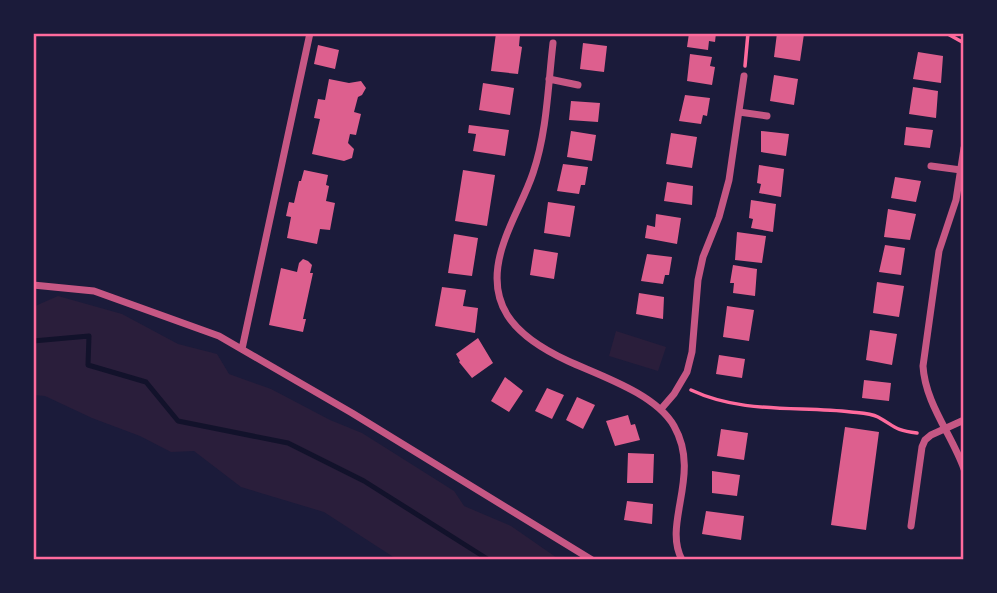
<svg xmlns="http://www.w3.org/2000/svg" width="997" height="593" viewBox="0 0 997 593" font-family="Lora,serif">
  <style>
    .green { fill: #2a1e3b }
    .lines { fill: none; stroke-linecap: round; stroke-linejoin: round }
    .stream { stroke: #12122b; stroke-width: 5 }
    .building { fill: #dd5f8e }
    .path { stroke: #ff6b9d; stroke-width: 3.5 }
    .minor { stroke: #c65784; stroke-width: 7 }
    .neatline { fill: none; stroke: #ff6b9d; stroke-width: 2.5 }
  </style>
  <rect width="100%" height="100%" fill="#1b1b3a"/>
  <path class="green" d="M58 296 122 314 178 344 217 354 229 374 271 389 330 420 362 433 454 491 464 506 511 526 560 560H398L324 512 241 487 194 451 171 452 140 436 92 418 45 396 33 395V307Z
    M616 331 666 347 658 371 609 356Z"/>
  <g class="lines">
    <path class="stream" d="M33 341 89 336 88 365 146 382 178 421 288 443 364 481 489 560"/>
  </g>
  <path class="building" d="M496 33 520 35 519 46 522 47 518 74 491 71Z
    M689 33H716L715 42 709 41 708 50 687 47Z
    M777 33 804 34 800 61 774 57Z
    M583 43 607 46 604 72 580 69Z
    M318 45 339 50 335 69 314 64Z
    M918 52 943 56 941 83 913 79Z
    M690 54 712 57 710 66 715 67 712 85 687 81Z
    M774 75 798 79 794 105 770 101Z
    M329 79 349 83 361 81 366 88 362 95 358 97 354 112 361 114 356 135 350 134 348 143 354 149 352 158 344 161 312 154 320 119 314 118 318 99 325 100Z
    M483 83 514 88 510 115 479 110Z
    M913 87 938 91 936 118 909 114Z
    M685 95 710 98 707 116 703 115 701 124 679 121Z
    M571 101 600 103 598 122 569 120Z
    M469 125 509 130 505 156 473 151 476 134 468 133Z
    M906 127 933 130 930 148 904 145Z
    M571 131 596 135 592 161 567 157Z
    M761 131 789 134 786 156 761 152Z
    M671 133 697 137 692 168 666 164Z
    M563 164 588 167 585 185H581L579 194 557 191Z
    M759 165 784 169 781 197 759 193 761 184 757 183Z
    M304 170 328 175 326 185 329 186 326 201 335 203 330 230 320 229 317 244 287 238 291 217 286 216 289 202 294 203 299 181H301Z
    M463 170 495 175 487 226 455 221Z
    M895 177 921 181 916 202 891 198Z
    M667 182 693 186 692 205 664 201Z
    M751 200 776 204 773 232 751 228 753 219 749 218Z
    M548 202 575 206 570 237 544 233Z
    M888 209 916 214 910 240 884 237Z
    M656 214 681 218 677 244 645 238 647 225 655 227Z
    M737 232 766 236 762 263 735 260Z
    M454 234 478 238 472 276 448 273Z
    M885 245 905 248 901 275 879 272Z
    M534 249 558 253 554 279 530 275Z
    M647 254 672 257 669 275H665L663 284 641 281Z
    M303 259 308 261 312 265 310 273H313L303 319H306L303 332 269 325 281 268 297 272 299 263Z
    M733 265 757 269 755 296 733 293 734 283H730Z
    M877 282 904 286 899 317 873 313Z
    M442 287 466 290 463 306 478 308 475 333 435 326Z
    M639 293 664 297 663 319 636 314Z
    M727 306 754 310 749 341 723 337Z
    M870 330 897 334 892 365 866 360Z
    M478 338 493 363 472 378 459 362 460 361 456 354Z
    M719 355 745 359 742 378 716 374Z
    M505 377 523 391 509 412 491 401Z
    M864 380 891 383 889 401 862 398Z
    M547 388 564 395 552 419 535 411Z
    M577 397 595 405 583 429 566 420Z
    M628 415 631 425 635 424 640 440 615 446 606 421Z
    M845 427 879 432 866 530 831 525Z
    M721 429 748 433 744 460 717 456Z
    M628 453 654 454 653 483H627Z
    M712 471 740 475 737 496 712 493Z
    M627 501 653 504 652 524 624 520Z
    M706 511 744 516 741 540 702 534Z"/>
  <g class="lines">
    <path class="path" d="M946 33 964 43
      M745 66 748 33
      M691 390C742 414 797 406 851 412 860 413 870 413 878 417 896 427 894 430 917 433"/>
    <path class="minor" d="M553 43C548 86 547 132 533 173 525 197 512 218 504 242 482 304 514 336 568 361 601 376 656 394 674 426 702 475 662 523 682 560
      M549 79 578 85
      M739 112 767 116
      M964 148 956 200 939 251 923 366C925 403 952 435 964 469
      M931 166 961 170
      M33 285 94 291 219 336 352 413 592 560
      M242 349 310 33
      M661 409 674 394 687 372 692 352 698 280 703 257 719 217 729 180 744 76
      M911 526 922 447 925 440 931 435 964 420"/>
  </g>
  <rect width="997" height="593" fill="none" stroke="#1b1b3a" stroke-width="70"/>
  <rect x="35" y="35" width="927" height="523" class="neatline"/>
</svg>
